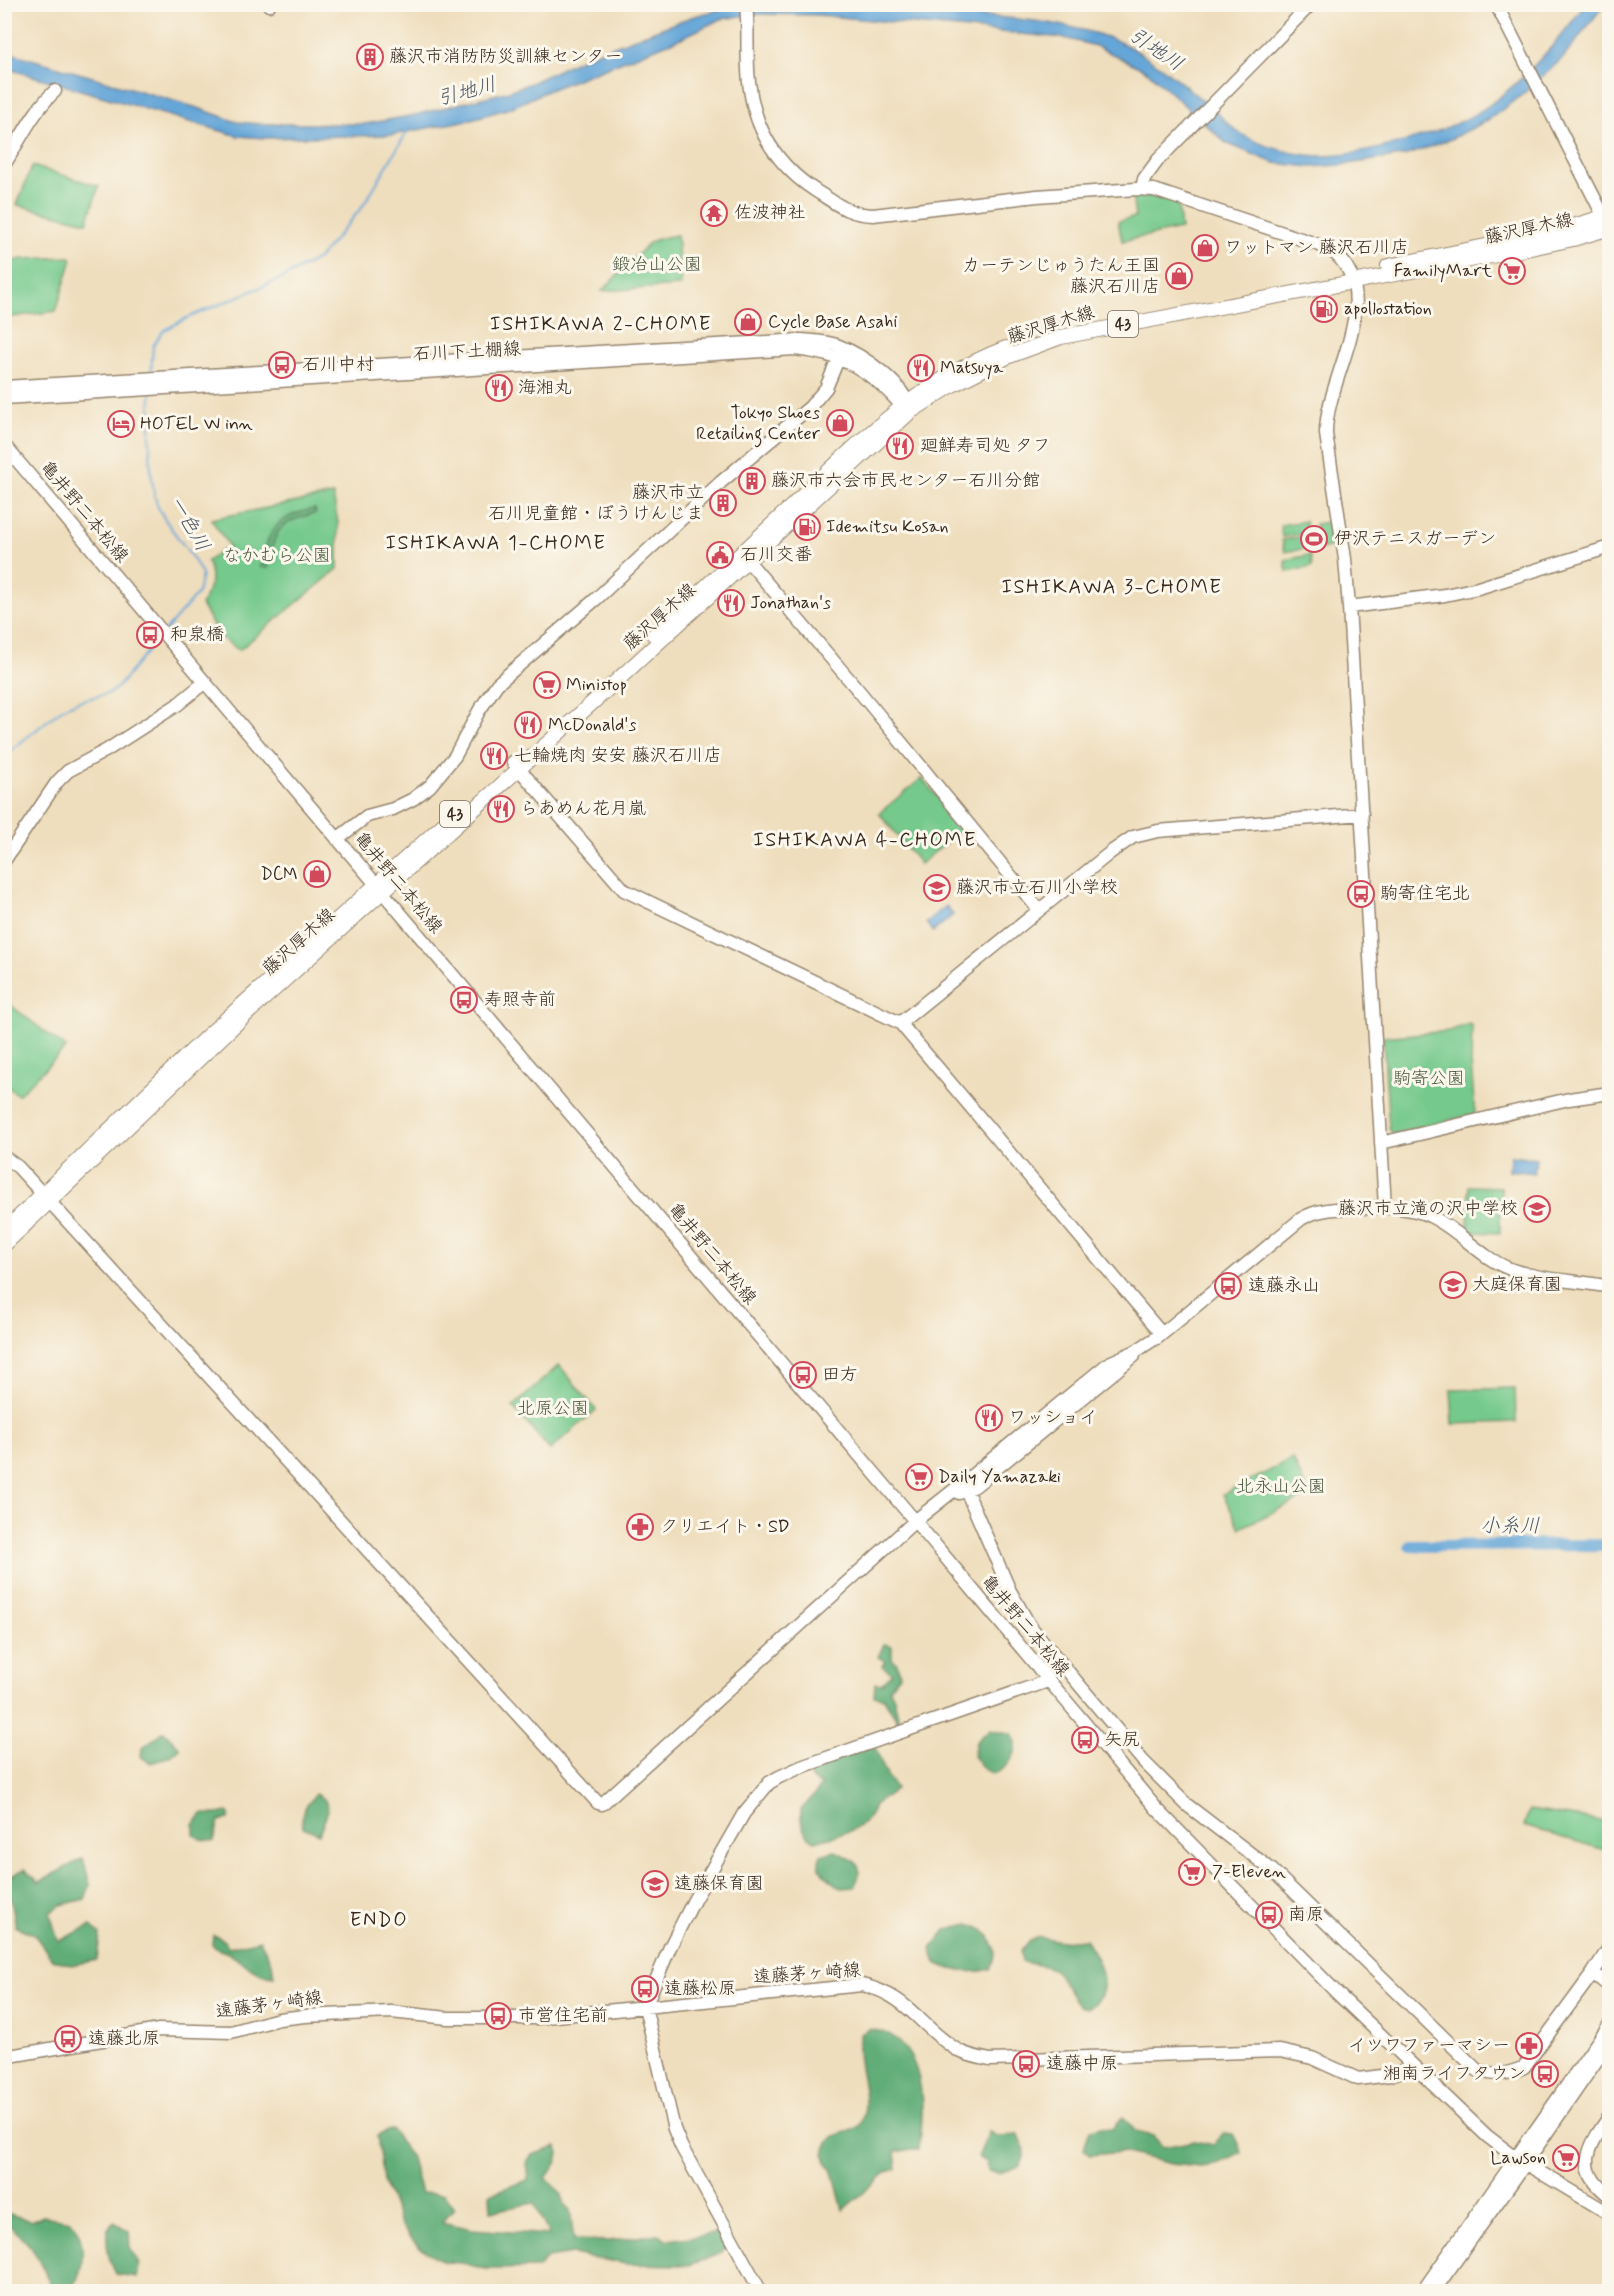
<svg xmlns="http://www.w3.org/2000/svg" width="1614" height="2296" viewBox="0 0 1614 2296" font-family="Mynerve,'Klee One',sans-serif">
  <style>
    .green { fill: #75c98c; stroke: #587a55; stroke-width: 1.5 }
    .forest { fill: #60ad78; stroke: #4e6c4b; stroke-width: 1.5 }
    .water { fill: #65a6d8; stroke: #50687b; stroke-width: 1.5 }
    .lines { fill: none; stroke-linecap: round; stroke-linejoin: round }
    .stream { stroke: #65a6d8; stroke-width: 2 }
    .river { stroke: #65a6d8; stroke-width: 12 }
    .secondary-casing { stroke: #95846e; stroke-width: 15 }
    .primary-casing { stroke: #95846e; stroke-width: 16 }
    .secondary { stroke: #fff; stroke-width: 12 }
    .primary { stroke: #fff; stroke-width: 14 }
    .labels { text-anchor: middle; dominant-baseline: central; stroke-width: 6; stroke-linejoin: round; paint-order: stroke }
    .shield { fill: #fbf7ec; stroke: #75685c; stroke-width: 1.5 }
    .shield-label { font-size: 16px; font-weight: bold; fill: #3b2a1e }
    .poi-label { font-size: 18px; fill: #3b2a1e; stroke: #fbf7ec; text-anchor: start }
    .street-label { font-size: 18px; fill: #3b2a1e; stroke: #fbf7ec }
    .park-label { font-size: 18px; fill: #4c5a3f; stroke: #fbf7ec }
    .water-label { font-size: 20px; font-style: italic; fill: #4a555f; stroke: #fbf7ec }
    .neighbourhood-label { font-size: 20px; letter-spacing: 1.5px; fill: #3b2a1e; stroke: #fbf7ec }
  </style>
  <rect width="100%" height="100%" fill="#fbf7ec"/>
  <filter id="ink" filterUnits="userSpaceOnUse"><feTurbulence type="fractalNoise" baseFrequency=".0167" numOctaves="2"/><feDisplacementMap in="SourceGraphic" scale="12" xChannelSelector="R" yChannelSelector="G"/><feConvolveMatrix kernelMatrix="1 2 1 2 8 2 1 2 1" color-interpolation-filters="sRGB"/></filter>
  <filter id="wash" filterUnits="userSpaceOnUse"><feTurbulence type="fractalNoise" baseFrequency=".008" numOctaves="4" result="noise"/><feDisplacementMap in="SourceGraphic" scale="24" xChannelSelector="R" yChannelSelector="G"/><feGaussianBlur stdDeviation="1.35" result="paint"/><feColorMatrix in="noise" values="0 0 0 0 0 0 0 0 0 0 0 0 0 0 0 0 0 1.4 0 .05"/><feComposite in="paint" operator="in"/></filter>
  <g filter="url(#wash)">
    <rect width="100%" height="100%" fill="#efdebd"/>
    <path class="green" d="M32 166 99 186 87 222 17 205Z
      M1132 195 1151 196 1178 203 1181 229 1122 241 1118 221 1135 217Z
      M677 235 681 286 602 291 649 243 657 239Z
      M70 257 72 259 56 311 5 318V263L22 259Z
      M333 495 338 523V569L239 650 220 637 201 605C210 588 215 580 207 561L229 546 211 519Z
      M1305 521 1307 533 1282 537 1280 525Z
      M1327 522 1332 546 1320 549 1315 524Z
      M1307 536 1309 548 1285 552 1282 540Z
      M1310 555 1312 567 1287 572 1285 560Z
      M922 778 963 829 920 864 879 813Z
      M9 1004 66 1048 18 1095 5 1085V1009Z
      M1469 1024 1472 1026 1471 1063 1475 1114 1393 1134 1389 1128 1383 1037 1449 1031Z
      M1469 1186 1501 1187 1500 1233 1468 1232Z
      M559 1365 596 1410 550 1450 513 1407Z
      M1515 1388 1516 1422 1453 1424 1451 1390Z
      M1293 1459 1309 1495 1240 1528 1223 1494Z
      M1529 1810 1609 1822V1833L1605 1850 1524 1826Z"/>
    <path class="forest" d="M315 509 316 513C277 523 275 529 268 568L260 567C268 531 276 515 315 509Z
      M884 1644 892 1646V1659L897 1663 900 1675 889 1688 894 1698 900 1725 884 1698 874 1696 875 1683 881 1684 892 1673 882 1666 885 1661 878 1657Z
      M990 1729 1012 1734C1023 1749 1009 1769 993 1774L984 1769 973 1756 976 1742Z
      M164 1731 180 1748 172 1755 152 1763 141 1757 142 1748Z
      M874 1745 887 1776 896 1789 874 1805C868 1832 838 1834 815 1841 803 1835 800 1822 801 1810L822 1786 811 1779 808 1769Z
      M315 1794 325 1800 328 1810 319 1834 303 1827C300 1805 306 1810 315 1794Z
      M228 1812 230 1814 229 1819 219 1821 214 1841 200 1839 194 1834V1824L202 1814H218Z
      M835 1851C855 1861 867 1863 854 1887L841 1888C830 1879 813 1871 821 1855Z
      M83 1858 90 1885 85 1899 61 1905 50 1913 58 1941 91 1926 100 1934 97 1960 71 1965 52 1959 34 1934 16 1927 7 1878 25 1869 39 1882Z
      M969 1924C990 1929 1002 1950 990 1969 974 1974 951 1971 936 1963L931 1949 947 1929Z
      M213 1935 221 1938 229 1947 260 1940 272 1963 274 1976 261 1974 228 1953 216 1948 212 1944Z
      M1039 1937 1061 1941 1085 1939C1095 1954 1103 1967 1103 1986 1103 1991 1101 1996 1098 1999 1077 2027 1067 1979 1054 1970 1045 1965 1033 1964 1022 1962L1020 1952 1030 1940Z
      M870 2029C877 2031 886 2032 892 2036 927 2060 924 2113 919 2149H912L895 2152 897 2169 887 2172 843 2210 832 2168C820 2160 823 2146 833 2137 842 2131 856 2133 861 2122 872 2100 857 2070 858 2047 858 2043 860 2038 861 2034Z
      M1123 2117 1136 2132 1153 2136 1163 2147 1195 2141 1214 2145 1223 2133 1233 2134 1242 2152 1215 2165 1200 2167 1171 2164 1123 2152 1090 2155 1084 2148 1090 2130 1101 2127 1112 2129Z
      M392 2129 399 2141 410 2155 421 2193 444 2194 454 2208 442 2222 472 2229 549 2235 534 2203 491 2211 490 2194 528 2180 526 2163 532 2155 557 2147 559 2153 556 2164 546 2178 562 2194 563 2203 570 2210 574 2240 609 2241 658 2234 668 2240 720 2233 730 2246 721 2253 690 2265 626 2264 572 2254 547 2258 538 2268 486 2269 462 2263 444 2262 418 2246 402 2227 383 2181 377 2136Z
      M989 2132 997 2136 1018 2135C1026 2147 1027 2154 1020 2166L999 2173 988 2171 987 2162 978 2157Z
      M4 2212 31 2221 43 2216 71 2221C75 2227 80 2234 81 2242 85 2257 81 2296 56 2288 46 2283 46 2273 42 2265 33 2248 20 2233 5 2223Z
      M114 2222 129 2231C130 2236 129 2243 130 2247 135 2263 142 2256 137 2277L116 2274C108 2258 106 2247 107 2230Z"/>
    <path class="water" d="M741 4C776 5 811 3 845 5 878 6 910 11 943 13 996 17 1050 19 1101 35 1144 48 1180 82 1214 110 1222 117 1229 126 1238 132 1260 146 1293 155 1319 156 1367 156 1449 133 1488 106 1527 78 1557 42 1585 5H1604L1564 57 1523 94 1488 120 1451 139 1408 155 1341 165 1311 167 1274 163 1226 143 1147 71 1096 46 1064 38 817 15 754 14 721 19 681 38 549 90 510 108 468 120 392 135 264 138 238 136 5 68 4 51 198 108 237 122 260 124H365L415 115 506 92 531 83 585 57 691 17Z
      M946 906 953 915 933 932 926 923Z
      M1510 1156 1536 1159 1534 1173 1509 1170Z"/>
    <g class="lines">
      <path class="stream" d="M151 375 153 346 163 331 187 318 283 278 318 259 363 206 407 132
        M151 393C150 423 147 482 159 509 171 533 192 551 202 575L198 593 165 631
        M4 756 63 708 79 701 110 693 119 686 159 637"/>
      <path class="river" d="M1410 1546 1610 1545"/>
    </g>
  </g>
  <g filter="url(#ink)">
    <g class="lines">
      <defs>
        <path id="secondary" d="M269 4V5
          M746 4C749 30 746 57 749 82 754 128 776 165 816 191 837 204 847 214 873 215L1037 196 1136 189 1154 190 1328 248C1392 292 1325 376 1326 434L1345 559 1349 607 1385 1207
          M1496 4 1608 225
          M4 165C20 140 33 111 55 91
          M1142 189 1144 179 1158 160 1311 4
          M4 387 801 340C813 341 827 341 839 346 863 355 906 385 910 411
          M4 398 795 349C843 354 871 370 902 406
          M4 445 915 1521 1156 1808 1339 1995 1487 2136 1516 2158 1610 2214
          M742 554 859 691 1039 910
          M1349 607 1445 595 1478 588 1610 547
          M513 762 624 890 900 1023 1162 1334
          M337 839 367 816 393 809 413 799 430 786 455 756 479 711 497 684 596 599 721 482 810 407 826 388 839 357
          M4 861 57 782 68 771 107 750 177 705 205 682
          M900 1023 1111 852 1133 837 1158 831 1362 814
          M1381 1143 1569 1099 1610 1093
          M4 1157 18 1167 49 1201 589 1793 598 1803 602 1804 915 1521 963 1483 1109 1363 1136 1351 1162 1334
          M1157 1338 1301 1219C1319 1208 1338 1209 1358 1208 1383 1207 1407 1206 1430 1216 1460 1230 1479 1257 1510 1269 1542 1281 1577 1280 1610 1287
          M963 1483 1010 1591 1030 1626 1143 1761 1187 1805 1272 1870 1477 2070C1495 2076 1507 2075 1524 2067L1593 1973 1610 1946
          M959 1493 975 1486 1134 1356
          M1593 1973 1610 1987
          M4 2057 159 2030 231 2032 279 2019 305 2016 391 2012 448 2018H536L862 1985C909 1995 921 2029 959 2051 969 2056 980 2058 990 2060L1280 2051 1312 2058 1358 2079 1390 2075 1413 2067
          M1610 2116C1589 2145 1573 2170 1610 2196
          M761 2292 681 2146 674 2129 645 2007 649 1997 670 1947 694 1900 744 1813 769 1783 779 1777 801 1767 1048 1681
          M1422 2292 1610 2024
          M1433 2292 1525 2164 1610 2041"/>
        <path id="primary" d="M1388 266 1550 233 1610 215
          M654 635C701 591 747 548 794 504 860 441 919 381 1006 348
          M4 1231 205 1038 463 807
          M4 1245 239 1021 611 686 910 412 954 384 1007 357 1061 337 1502 254 1573 239 1610 228"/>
      </defs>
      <use href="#secondary" class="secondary-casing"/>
      <use href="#primary" class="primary-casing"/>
      <use href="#secondary" class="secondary"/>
      <use href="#primary" class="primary"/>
    </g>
  </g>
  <defs>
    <symbol id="building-ring" viewBox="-11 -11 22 22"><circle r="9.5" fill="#fbf7ec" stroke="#d1495b" stroke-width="1.5"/><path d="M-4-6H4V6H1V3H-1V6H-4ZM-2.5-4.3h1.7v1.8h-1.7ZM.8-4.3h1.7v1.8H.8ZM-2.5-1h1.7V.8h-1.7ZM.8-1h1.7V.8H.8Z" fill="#d1495b"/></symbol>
    <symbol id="temple-ring" viewBox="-11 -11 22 22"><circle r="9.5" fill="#fbf7ec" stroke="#d1495b" stroke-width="1.5"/><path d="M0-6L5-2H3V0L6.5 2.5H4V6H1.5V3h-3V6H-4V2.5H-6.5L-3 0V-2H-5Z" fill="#d1495b"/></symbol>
    <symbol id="shop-ring" viewBox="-11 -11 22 22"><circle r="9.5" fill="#fbf7ec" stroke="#d1495b" stroke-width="1.5"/><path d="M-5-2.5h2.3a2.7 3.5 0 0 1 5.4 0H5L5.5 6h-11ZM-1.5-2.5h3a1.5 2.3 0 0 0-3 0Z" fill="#d1495b"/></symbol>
    <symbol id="supermarket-ring" viewBox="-11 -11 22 22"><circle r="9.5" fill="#fbf7ec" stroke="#d1495b" stroke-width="1.5"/><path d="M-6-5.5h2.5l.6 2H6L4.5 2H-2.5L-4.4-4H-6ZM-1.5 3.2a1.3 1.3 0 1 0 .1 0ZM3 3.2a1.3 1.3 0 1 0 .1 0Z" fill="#d1495b"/></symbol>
    <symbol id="fuel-ring" viewBox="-11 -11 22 22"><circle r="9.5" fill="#fbf7ec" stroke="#d1495b" stroke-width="1.5"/><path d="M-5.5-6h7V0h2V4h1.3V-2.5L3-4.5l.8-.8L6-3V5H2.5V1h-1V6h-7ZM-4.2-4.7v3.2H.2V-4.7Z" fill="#d1495b"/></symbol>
    <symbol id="bus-ring" viewBox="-11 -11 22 22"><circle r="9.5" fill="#fbf7ec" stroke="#d1495b" stroke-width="1.5"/><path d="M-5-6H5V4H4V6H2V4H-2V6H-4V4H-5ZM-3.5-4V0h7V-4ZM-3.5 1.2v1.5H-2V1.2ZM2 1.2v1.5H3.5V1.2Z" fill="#d1495b"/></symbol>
    <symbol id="restaurant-ring" viewBox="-11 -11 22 22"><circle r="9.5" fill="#fbf7ec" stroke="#d1495b" stroke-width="1.5"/><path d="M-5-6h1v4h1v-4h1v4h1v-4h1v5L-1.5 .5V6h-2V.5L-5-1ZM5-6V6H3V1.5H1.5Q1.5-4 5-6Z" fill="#d1495b"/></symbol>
    <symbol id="hotel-ring" viewBox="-11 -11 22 22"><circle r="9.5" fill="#fbf7ec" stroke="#d1495b" stroke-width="1.5"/><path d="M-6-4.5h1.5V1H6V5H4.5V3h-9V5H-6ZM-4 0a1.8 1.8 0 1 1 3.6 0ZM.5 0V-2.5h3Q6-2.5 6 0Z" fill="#d1495b"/></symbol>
    <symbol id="stadium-ring" viewBox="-11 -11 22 22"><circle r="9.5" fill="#fbf7ec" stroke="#d1495b" stroke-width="1.5"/><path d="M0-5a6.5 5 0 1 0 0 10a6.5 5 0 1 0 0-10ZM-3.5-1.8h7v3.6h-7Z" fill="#d1495b"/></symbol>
    <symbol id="civic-ring" viewBox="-11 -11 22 22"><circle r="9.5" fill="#fbf7ec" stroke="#d1495b" stroke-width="1.5"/><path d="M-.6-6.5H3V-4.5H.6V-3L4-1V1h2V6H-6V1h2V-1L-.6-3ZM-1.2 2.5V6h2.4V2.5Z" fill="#d1495b"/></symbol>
    <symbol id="school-ring" viewBox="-11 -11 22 22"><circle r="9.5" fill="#fbf7ec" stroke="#d1495b" stroke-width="1.5"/><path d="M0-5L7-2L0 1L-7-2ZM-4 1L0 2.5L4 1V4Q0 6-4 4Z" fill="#d1495b"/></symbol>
    <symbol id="pharmacy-ring" viewBox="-11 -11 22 22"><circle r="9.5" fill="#fbf7ec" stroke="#d1495b" stroke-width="1.5"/><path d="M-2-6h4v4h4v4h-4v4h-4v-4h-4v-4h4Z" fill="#d1495b"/></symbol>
  </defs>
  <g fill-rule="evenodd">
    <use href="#building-ring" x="355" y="42" width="30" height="30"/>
    <use href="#temple-ring" x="699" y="198" width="30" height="30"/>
    <use href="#shop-ring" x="1190" y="233" width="30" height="30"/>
    <use href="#supermarket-ring" x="1497" y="256" width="30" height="30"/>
    <use href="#shop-ring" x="1164" y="261" width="30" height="30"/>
    <use href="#fuel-ring" x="1309" y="294" width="30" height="30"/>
    <use href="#shop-ring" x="733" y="307" width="30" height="30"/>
    <use href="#bus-ring" x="267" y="350" width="30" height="30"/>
    <use href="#restaurant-ring" x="906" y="353" width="30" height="30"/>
    <use href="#restaurant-ring" x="484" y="373" width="30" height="30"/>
    <use href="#shop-ring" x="825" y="408" width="30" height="30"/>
    <use href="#hotel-ring" x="106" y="409" width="30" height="30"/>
    <use href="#restaurant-ring" x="885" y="431" width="30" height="30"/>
    <use href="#building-ring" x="737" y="466" width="30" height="30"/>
    <use href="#building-ring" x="708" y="488" width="30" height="30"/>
    <use href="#fuel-ring" x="792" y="512" width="30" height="30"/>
    <use href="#stadium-ring" x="1299" y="524" width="30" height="30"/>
    <use href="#civic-ring" x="705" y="540" width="30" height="30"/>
    <use href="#restaurant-ring" x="716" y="588" width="30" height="30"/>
    <use href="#bus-ring" x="135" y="620" width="30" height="30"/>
    <use href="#supermarket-ring" x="532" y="670" width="30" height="30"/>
    <use href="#restaurant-ring" x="513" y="710" width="30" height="30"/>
    <use href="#restaurant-ring" x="479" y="741" width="30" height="30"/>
    <use href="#restaurant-ring" x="486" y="794" width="30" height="30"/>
    <use href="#shop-ring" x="302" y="859" width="30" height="30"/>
    <use href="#school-ring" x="922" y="873" width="30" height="30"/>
    <use href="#bus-ring" x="1346" y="879" width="30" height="30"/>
    <use href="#bus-ring" x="449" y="985" width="30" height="30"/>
    <use href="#school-ring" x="1522" y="1194" width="30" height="30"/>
    <use href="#school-ring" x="1438" y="1270" width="30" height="30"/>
    <use href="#bus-ring" x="1213" y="1271" width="30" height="30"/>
    <use href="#bus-ring" x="788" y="1360" width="30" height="30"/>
    <use href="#restaurant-ring" x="974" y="1403" width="30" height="30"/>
    <use href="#supermarket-ring" x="904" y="1462" width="30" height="30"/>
    <use href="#pharmacy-ring" x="625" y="1512" width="30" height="30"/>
    <use href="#bus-ring" x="1070" y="1725" width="30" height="30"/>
    <use href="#supermarket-ring" x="1177" y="1857" width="30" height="30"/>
    <use href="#school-ring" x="640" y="1869" width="30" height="30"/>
    <use href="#bus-ring" x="1254" y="1900" width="30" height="30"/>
    <use href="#bus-ring" x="630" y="1974" width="30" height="30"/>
    <use href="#bus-ring" x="483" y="2001" width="30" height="30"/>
    <use href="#bus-ring" x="53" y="2024" width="30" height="30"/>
    <use href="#pharmacy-ring" x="1514" y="2031" width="30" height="30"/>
    <use href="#bus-ring" x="1011" y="2049" width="30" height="30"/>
    <use href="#bus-ring" x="1530" y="2059" width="30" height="30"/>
    <use href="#supermarket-ring" x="1551" y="2143" width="30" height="30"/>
  </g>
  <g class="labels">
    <g class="shield">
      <rect x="1108" y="311" width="30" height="26" rx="4.5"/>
      <rect x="440" y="801" width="30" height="26" rx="4.5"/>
    </g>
    <g class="shield-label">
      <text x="1123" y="324">43</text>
      <text x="455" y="814">43</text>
    </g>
    <g class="poi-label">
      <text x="389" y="57">藤沢市消防防災訓練センター</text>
      <text x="734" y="213">佐波神社</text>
      <text x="1224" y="248">ワットマン 藤沢石川店</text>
      <text x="1160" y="266" text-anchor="end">カーテンじゅうたん王国<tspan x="1160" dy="21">藤沢石川店</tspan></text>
      <text x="1492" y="271" text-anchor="end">FamilyMart</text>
      <text x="1344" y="309">apollostation</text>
      <text x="768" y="322">Cycle Base Asahi</text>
      <text x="302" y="365">石川中村</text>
      <text x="940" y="368">Matsuya</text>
      <text x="518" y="388">海湘丸</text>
      <text x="820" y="413" text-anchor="end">Tokyo Shoes<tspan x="820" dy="21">Retailing Center</tspan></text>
      <text x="140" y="424">HOTEL W inn</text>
      <text x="920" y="446">廻鮮寿司処 タフ</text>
      <text x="771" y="481">藤沢市六会市民センター石川分館</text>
      <text x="704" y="493" text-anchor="end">藤沢市立<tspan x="704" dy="21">石川児童館・ぼうけんじま</tspan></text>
      <text x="826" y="527">Idemitsu Kosan</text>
      <text x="1334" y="539">伊沢テニスガーデン</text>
      <text x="740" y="555">石川交番</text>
      <text x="750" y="603">Jonathan's</text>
      <text x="170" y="635">和泉橋</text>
      <text x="566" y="685">Ministop</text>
      <text x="548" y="725">McDonald's</text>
      <text x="514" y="756">七輪焼肉 安安 藤沢石川店</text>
      <text x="520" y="809">らあめん花月嵐</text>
      <text x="298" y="874" text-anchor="end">DCM</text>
      <text x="956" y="888">藤沢市立石川小学校</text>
      <text x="1380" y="894">駒寄住宅北</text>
      <text x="484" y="1000">寿照寺前</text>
      <text x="1518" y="1209" text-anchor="end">藤沢市立滝の沢中学校</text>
      <text x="1472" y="1285">大庭保育園</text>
      <text x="1248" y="1286">遠藤永山</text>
      <text x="822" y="1375">田方</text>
      <text x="1008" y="1418">ワッショイ</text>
      <text x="938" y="1477">Daily Yamazaki</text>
      <text x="660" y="1527">クリエイト・SD</text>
      <text x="1104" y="1740">矢尻</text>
      <text x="1212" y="1872">7-Eleven</text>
      <text x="674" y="1884">遠藤保育園</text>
      <text x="1288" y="1915">南原</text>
      <text x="664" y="1989">遠藤松原</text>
      <text x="518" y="2016">市営住宅前</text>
      <text x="88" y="2039">遠藤北原</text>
      <text x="1510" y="2046" text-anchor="end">イツワファーマシー</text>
      <text x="1046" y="2064">遠藤中原</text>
      <text x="1526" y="2074" text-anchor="end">湘南ライフタウン</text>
      <text x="1546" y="2158" text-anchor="end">Lawson</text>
    </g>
    <g class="street-label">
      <text transform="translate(1529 229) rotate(-12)">藤沢厚木線</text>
      <text transform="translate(1051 325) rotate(-17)">藤沢厚木線</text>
      <text transform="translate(467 352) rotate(-3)">石川下土棚線</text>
      <text transform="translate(84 512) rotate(50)">亀井野二本松線</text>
      <text transform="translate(660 617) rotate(-42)">藤沢厚木線</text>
      <text transform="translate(398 883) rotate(50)">亀井野二本松線</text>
      <text transform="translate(299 942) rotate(-42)">藤沢厚木線</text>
      <text transform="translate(712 1254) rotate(50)">亀井野二本松線</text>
      <text transform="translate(1025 1626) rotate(50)">亀井野二本松線</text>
      <text transform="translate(807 1974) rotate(-4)">遠藤茅ヶ崎線</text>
      <text transform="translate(269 2005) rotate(-8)">遠藤茅ヶ崎線</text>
    </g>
    <g class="park-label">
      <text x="657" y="265">鍛冶山公園</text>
      <text x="277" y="556">なかむら公園</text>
      <text x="1429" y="1079">駒寄公園</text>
      <text x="553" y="1409">北原公園</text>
      <text x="1281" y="1487">北永山公園</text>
    </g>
    <g class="water-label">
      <text transform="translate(1156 50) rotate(34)">引地川</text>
      <text transform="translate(467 92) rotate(-15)">引地川</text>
      <text transform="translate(189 524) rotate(60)">一色川</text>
      <text x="1510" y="1526">小糸川</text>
    </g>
    <g class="neighbourhood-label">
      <text x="601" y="324">ISHIKAWA 2-CHOME</text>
      <text x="496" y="543">ISHIKAWA 1-CHOME</text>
      <text x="1112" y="587">ISHIKAWA 3-CHOME</text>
      <text x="865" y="840">ISHIKAWA 4-CHOME</text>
      <text x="379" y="1920">ENDO</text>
    </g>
  </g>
  <rect width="1614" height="2296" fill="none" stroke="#fbf7ec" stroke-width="24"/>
</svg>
